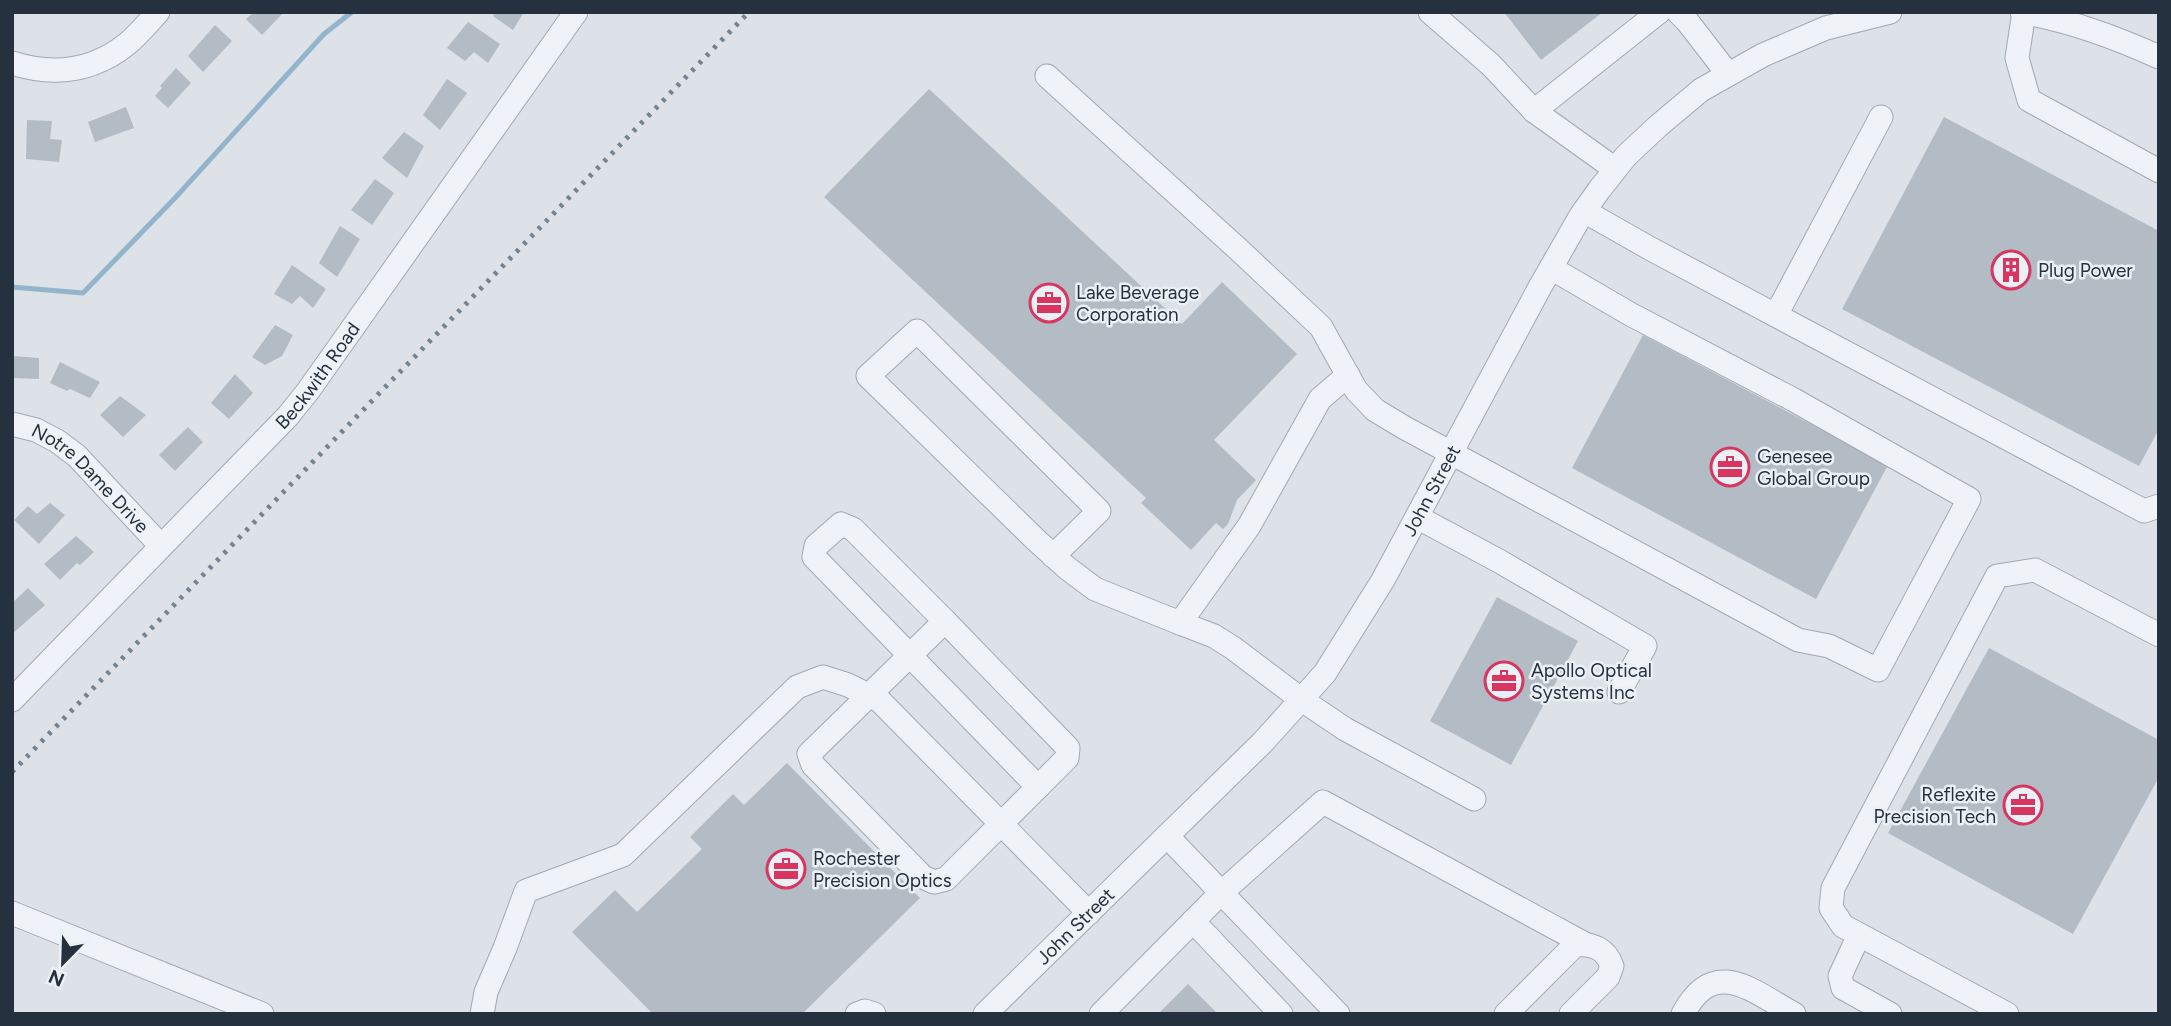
<svg xmlns="http://www.w3.org/2000/svg" width="2171" height="1026" viewBox="0 0 2171 1026" font-family="Figtree,sans-serif">
  <style>
    .lines { fill: none; stroke-linecap: round; stroke-linejoin: round }
    .stream { stroke: #94b4cb; stroke-width: 5 }
    .building { fill: #b3bbc5 }
    .minor-casing { stroke: #a1a9b1; stroke-width: 25 }
    .minor { stroke: #eff2f6; stroke-width: 23 }
    .rail { stroke: #748392; stroke-width: 5; stroke-dasharray: 3.5 7; stroke-linecap: butt }
    .labels { text-anchor: middle; dominant-baseline: central; stroke-width: 5; stroke-linejoin: round; paint-order: stroke }
    .poi-label { font-size: 19px; fill: #25313f; stroke: #ebf0f5; text-anchor: start }
    .street-label { font-size: 19px; fill: #25313f; stroke: #ebf0f5 }
  </style>
  <rect width="100%" height="100%" fill="#dce2e7"/>
  <g class="lines">
    <path class="stream" d="M12 287 83 293 175 198 324 34 352 12"/>
  </g>
  <path class="building" d="M254 12H284L262 35 246 19Z
    M495 12H524L513 30 493 16Z
    M1504 12H1603L1541 60Z
    M468 22 500 44 488 63 474 52 465 61 447 48Z
    M215 25 232 41 203 72 188 56Z
    M176 68 191 83 168 108 155 96 162 88 160 86Z
    M447 79 467 93 440 130 423 115Z
    M929 89 1182 324 1222 282 1297 354 1214 440 1256 480 1237 500 1228 524 1223 529 1216 523 1191 550 1141 503 1146 498 824 197Z
    M126 107 134 128 95 142 88 122Z
    M1944 117 2159 231V429L2139 466 1842 309Z
    M27 120 52 121 50 139 62 140 59 162 26 159Z
    M404 132 424 146 407 178 382 158Z
    M375 179 394 193 372 225 351 210Z
    M340 226 360 239 337 277 319 263Z
    M292 265 326 289 313 308 300 296 292 304 274 294Z
    M275 325 293 335 282 356 265 365 252 357Z
    M1643 335 1888 465 1816 599 1572 468Z
    M12 356 39 358V379L12 378Z
    M60 362 100 382 90 398 70 389 67 391 50 383Z
    M235 374 253 393 229 419 211 403Z
    M120 396 146 415 123 437 100 415Z
    M188 427 203 442 175 471 159 455Z
    M50 503 65 515 39 544 14 520 28 506 37 514Z
    M76 536 94 552 80 565 77 563 60 580 44 564Z
    M28 588 45 605 12 634V603Z
    M1497 597 1578 641 1511 765 1430 721Z
    M1989 648 2159 740V777L2073 934 1888 833Z
    M787 763 920 898 802 1014H653L572 932 615 890 637 912 702 849 690 837 733 794 744 805Z
    M1188 984 1218 1014H1158Z"/>
  <g class="lines">
    <defs>
      <g id="minor">
        <path d="M1430 12 1491 65 1534 111"/>
        <path d="M1678 12 1687 21 1728 74"/>
        <path d="M2022 12C2073 22 2112 36 2159 57"/>
        <path d="M2024 12 2017 58 2029 100 2159 171"/>
        <path d="M12 63C53 76 92 72 127 44 138 35 148 23 158 12"/>
        <path d="M1047 76 1238 249 1321 327 1356 390 1375 410 1405 428 1798 640 1829 646 1878 670 1969 499 1794 400 1630 314 1551 268"/>
        <path d="M1615 169 1534 111 1659 12"/>
        <path d="M1584 211 1651 249 2144 511 2159 506"/>
        <path d="M1776 315 1881 117"/>
        <path d="M1348 375 1320 399 1249 526 1180 623 1214 636 1233 648 1302 700 1345 729 1474 799"/>
        <path id="s1" d="M12 424 36 430 57 441 77 456 161 546"/>
        <path d="M1417 517 1499 561 1645 646 1619 692"/>
        <path d="M1053 556 1099 511 917 331 868 376 1036 540 1067 568 1095 589 1180 623"/>
        <path d="M945 621 1068 748 1067 758 946 879 934 882 923 877 813 765 809 754Z"/>
        <path d="M945 621 853 529 841 524 816 546 814 557 1038 787"/>
        <path id="s2" d="M12 700 288 416 308 391 576 12"/>
        <path d="M1167 836 1338 1014"/>
        <path d="M12 913 262 1014"/>
        <path d="M1193 921 1281 1014"/>
        <path d="M1859 935 1840 976 1843 988 1890 1014"/>
        <path d="M482 1014 486 992 505 948 526 891 623 855 797 687 823 677 848 685 880 701 1089 913"/>
        <path d="M857 1014 865 1011 874 1014"/>
        <path id="s3" d="M985 1014 1263 742 1325 673 1383 580 1540 287 1580 217 1599 190 1626 156 1658 126 1701 90 1763 55 1826 28 1890 12"/>
        <path d="M1101 1014 1221 893 1323 802 1585 944"/>
        <path d="M1506 1014 1575 945C1593 943 1606 949 1612 966L1608 977 1571 1014"/>
        <path d="M1683 1014C1714 955 1752 991 1794 1014"/>
        <path d="M2007 1014 1843 926 1831 908 1833 888 1997 576 2035 570 2159 635"/>
      </g>
    </defs>
    <use href="#minor" class="minor-casing"/>
    <use href="#minor" class="minor"/>
    <path class="rail" d="M12 772 749 12"/>
  </g>
  <defs>
    <symbol id="building-ring" viewBox="-11 -11 22 22"><circle r="9.5" fill="#ebf0f5" stroke="#d83560" stroke-width="1.5"/><path d="M-4-6H4V6H1V3H-1V6H-4ZM-2.5-4.3h1.7v1.8h-1.7ZM.8-4.3h1.7v1.8H.8ZM-2.5-1h1.7V.8h-1.7ZM.8-1h1.7V.8H.8Z" fill="#d83560"/></symbol>
    <symbol id="office-ring" viewBox="-11 -11 22 22"><circle r="9.5" fill="#ebf0f5" stroke="#d83560" stroke-width="1.5"/><path d="M-6-3h4V-5.5h4V-3h4V5H-6ZM-1-4.5V-3h2v-1.5ZM-6 0V1H6V0Z" fill="#d83560"/></symbol>
  </defs>
  <g fill-rule="evenodd">
    <use href="#building-ring" x="1989" y="248" width="44" height="44"/>
    <use href="#office-ring" x="1027" y="281" width="44" height="44"/>
    <use href="#office-ring" x="1708" y="445" width="44" height="44"/>
    <use href="#office-ring" x="1482" y="659" width="44" height="44"/>
    <use href="#office-ring" x="2001" y="783" width="44" height="44"/>
    <use href="#office-ring" x="764" y="847" width="44" height="44"/>
  </g>
  <g class="labels">
    <g class="poi-label">
      <text x="2038" y="270">Plug Power</text>
      <text x="1076" y="292">Lake Beverage<tspan x="1076" dy="22">Corporation</tspan></text>
      <text x="1757" y="456">Genesee<tspan x="1757" dy="22">Global Group</tspan></text>
      <text x="1531" y="670">Apollo Optical<tspan x="1531" dy="22">Systems Inc</tspan></text>
      <text x="1996" y="794" text-anchor="end">Reflexite<tspan x="1996" dy="22">Precision Tech</tspan></text>
      <text x="813" y="858">Rochester<tspan x="813" dy="22">Precision Optics</tspan></text>
    </g>
    <g class="street-label">
      <text stroke="none"><textPath href="#s2" startOffset="446">Beckwith Road</textPath></text>
      <text stroke="none"><textPath href="#s1" startOffset="98">Notre Dame Drive</textPath></text>
      <text stroke="none"><textPath href="#s3" startOffset="693">John Street</textPath></text>
      <text stroke="none"><textPath href="#s3" startOffset="126">John Street</textPath></text>
    </g>
  </g>
  <rect width="2171" height="1026" fill="none" stroke="#25313f" stroke-width="28"/>
  <g transform="translate(63 963) rotate(203)" stroke="#ebf0f5" stroke-width="5" paint-order="stroke">
  <path d="M0-5L12 26L0 18L-12 26Z" fill="#25313f"/>
  <text y="-10" font-size="19" font-weight="bold" text-anchor="middle" fill="#25313f">N</text>
  </g>
</svg>
